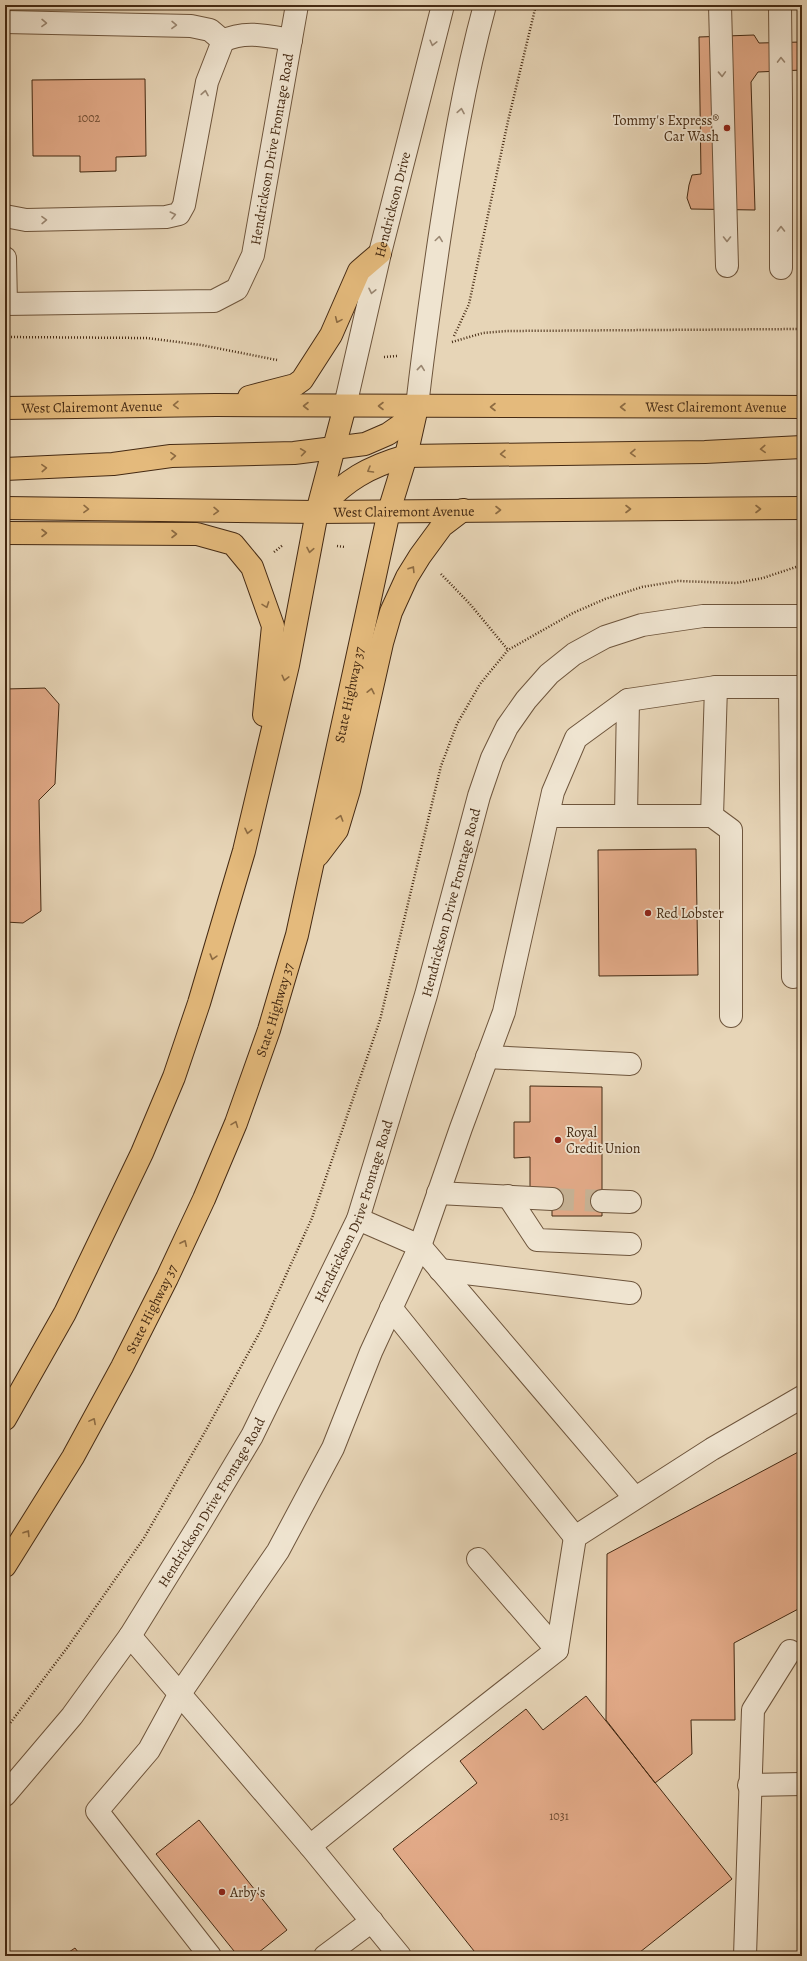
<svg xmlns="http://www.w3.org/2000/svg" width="807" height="1961" viewBox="0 0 807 1961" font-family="Alegreya,serif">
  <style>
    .building { fill: #e2aa88; stroke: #452a13 }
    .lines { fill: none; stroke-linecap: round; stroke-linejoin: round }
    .minor-tunnel { stroke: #c7b396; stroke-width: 22; stroke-dasharray: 22 11; stroke-linecap: butt }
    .minor-casing { stroke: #6e553c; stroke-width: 24 }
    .major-casing { stroke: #452a13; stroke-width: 24 }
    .path { stroke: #452a13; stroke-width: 2.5; stroke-dasharray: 1 2; stroke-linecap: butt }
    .minor { stroke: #efe4d0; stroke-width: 22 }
    .major { stroke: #e4ba7c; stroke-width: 22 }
    .oneway { stroke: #9a8772 }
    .oneway2 { stroke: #8d6b42 }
    .poi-dot { fill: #8f2418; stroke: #efe4d0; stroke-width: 1.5 }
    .labels { text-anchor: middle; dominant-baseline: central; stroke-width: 3.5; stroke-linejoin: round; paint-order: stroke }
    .number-label { font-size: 12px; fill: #6c4a30 }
    .poi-label { font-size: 14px; fill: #452a13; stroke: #efe4d0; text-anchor: start }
    .street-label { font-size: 14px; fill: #452a13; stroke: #efe4d0 }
  </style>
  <rect width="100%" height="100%" fill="#e7d5b7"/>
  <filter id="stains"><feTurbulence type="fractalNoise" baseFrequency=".005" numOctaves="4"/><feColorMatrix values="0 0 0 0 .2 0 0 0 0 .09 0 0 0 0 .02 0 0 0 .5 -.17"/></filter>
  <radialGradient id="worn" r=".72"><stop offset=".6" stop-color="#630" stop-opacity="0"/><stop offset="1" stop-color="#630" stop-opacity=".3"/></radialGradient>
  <path class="building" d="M754 35 759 43 802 42V70L758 72 751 82 755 210 691 209 687 198 689 185 692 175 701 174 699 37Z
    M145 79 146 156 116 157V171L80 172V156H33L32 80Z
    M45 688 59 704 55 784 39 800 41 911 23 923 5 922V689Z
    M696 849 698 975 599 976 598 850Z
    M530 1086 602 1087V1216H552V1189H530V1157L514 1158V1122H530Z
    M802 1450V1607L734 1643 735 1720H691L692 1754 655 1783 606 1720 607 1554Z
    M586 1696 732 1879 635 1956H478L393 1849 477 1783 460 1761 526 1709 543 1730Z
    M199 1820 287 1930 254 1956H238L156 1854Z
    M75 1948 81 1956H63Z"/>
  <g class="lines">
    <path class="minor-tunnel" d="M552 1199 602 1201"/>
    <defs>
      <g id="minor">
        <path d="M720 5 727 266"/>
        <path d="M780 5 781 99V268"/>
        <path d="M5 22 191 26 210 30 223 41"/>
        <path d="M5 216 26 220 166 217 179 214 184 205 207 82 223 41C244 30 268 36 291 40"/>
        <path d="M5 258 6 304"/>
        <path id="s1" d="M5 304 214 301 237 289 253 255 297 5"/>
        <path id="s2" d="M345 406 380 253 443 5"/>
        <path d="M417 407C423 351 431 296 439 241 451 162 464 82 485 5"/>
        <path d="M716 687 712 816 731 830V1016"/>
        <path d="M790 687 793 977"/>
        <path d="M548 816H712"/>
        <path d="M626 816 628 700"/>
        <path d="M487 1057 630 1064"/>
        <path d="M438 1193 552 1199"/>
        <path d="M508 1196 537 1240 630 1244"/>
        <path d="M602 1201 630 1202"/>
        <path d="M358 1219 420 1246 635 1498"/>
        <path d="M440 1270 630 1293"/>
        <path d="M391 1308 575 1537"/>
        <path d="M478 1559 557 1650"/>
        <path d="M130 1636 310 1846 400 1956"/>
        <path d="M749 1785 802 1784"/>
        <path id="s3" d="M5 1795 72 1716 130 1636 197 1528 252 1436 358 1219 426 995 479 796 492 758 507 727 526 700 549 674 574 654 605 637 642 625 703 616H802"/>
        <path d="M310 1846 418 1759 557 1650 575 1537 712 1449 802 1397"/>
        <path d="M210 1956 97 1811 149 1750 179 1695 278 1551 333 1448 371 1352 420 1246 461 1128 504 1012 553 792 576 738 628 700 716 687H802"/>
        <path d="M325 1956 372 1921"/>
        <path d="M745 1956 753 1710 790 1651"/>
      </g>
      <g id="major">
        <path d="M249 397 295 385 302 380 331 335 359 271 380 253"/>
        <path id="s4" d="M5 408 216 405 802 407"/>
        <path d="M5 469 113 464 171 456 294 453 365 444 388 434 401 425 416 407"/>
        <path id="s5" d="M5 508 317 512 802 508"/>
        <path d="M319 509C346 480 368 467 406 456L705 452 802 447"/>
        <path d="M5 533 197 534 233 544 252 567 273 626 264 715"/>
        <path d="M318 855 337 830 349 790 382 643 391 612 407 577 420 556 442 526 463 510"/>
        <path d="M5 1419 65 1313 142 1153 174 1077 199 1003 244 851 288 665 317 512 345 406"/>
        <path id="s6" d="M5 1566 73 1457 122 1367 167 1278 204 1199 236 1123 269 1030 297 935 389 511 406 456 417 407"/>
      </g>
    </defs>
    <use href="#minor" class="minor-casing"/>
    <use href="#major" class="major-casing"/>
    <path class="path" d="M454 336 469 304 508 121 536 5
      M5 337 147 338 201 345 277 360
      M452 342 483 333 507 331 802 329
      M384 357 397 356
      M337 546 345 547
      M274 552 283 545
      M441 574 470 604 508 650
      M5 1730 67 1648 144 1538 206 1430 261 1330 312 1218 380 1020 441 766 457 724 480 684 508 650 573 613 605 599 642 587 678 581 736 583 763 578 802 565"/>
    <use href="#minor" class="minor"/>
    <use href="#major" class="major"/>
  </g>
  <defs><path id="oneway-chevron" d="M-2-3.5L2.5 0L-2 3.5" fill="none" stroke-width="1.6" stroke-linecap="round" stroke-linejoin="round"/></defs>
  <g class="oneway">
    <use href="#oneway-chevron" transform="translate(44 23) rotate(1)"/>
    <use href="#oneway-chevron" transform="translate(174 25) rotate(1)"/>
    <use href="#oneway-chevron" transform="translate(433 43) rotate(104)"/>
    <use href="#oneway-chevron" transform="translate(781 60) rotate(-91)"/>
    <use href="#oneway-chevron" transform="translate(722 74) rotate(88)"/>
    <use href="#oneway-chevron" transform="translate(205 93) rotate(-80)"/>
    <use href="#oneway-chevron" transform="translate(461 111) rotate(-80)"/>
    <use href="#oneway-chevron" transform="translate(173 215) rotate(-14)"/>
    <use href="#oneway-chevron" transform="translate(44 220) rotate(-1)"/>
    <use href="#oneway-chevron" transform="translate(781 229) rotate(-90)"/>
    <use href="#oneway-chevron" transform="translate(439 239) rotate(-82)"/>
    <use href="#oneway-chevron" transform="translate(727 239) rotate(90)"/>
    <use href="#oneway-chevron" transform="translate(372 291) rotate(102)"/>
    <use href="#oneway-chevron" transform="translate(421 368) rotate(-84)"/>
  </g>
  <g class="oneway2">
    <use href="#oneway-chevron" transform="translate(338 320) rotate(114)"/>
    <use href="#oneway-chevron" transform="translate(176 405) rotate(179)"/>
    <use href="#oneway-chevron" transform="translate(306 406) rotate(-180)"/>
    <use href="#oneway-chevron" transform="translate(381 406) rotate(-180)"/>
    <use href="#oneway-chevron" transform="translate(493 407) rotate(-180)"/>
    <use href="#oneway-chevron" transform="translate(623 407) rotate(-180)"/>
    <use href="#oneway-chevron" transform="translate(763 449) rotate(177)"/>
    <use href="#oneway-chevron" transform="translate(303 452) rotate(-8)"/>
    <use href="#oneway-chevron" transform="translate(633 453) rotate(179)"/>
    <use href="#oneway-chevron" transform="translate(503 454) rotate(179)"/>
    <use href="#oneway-chevron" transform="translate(173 456) rotate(-3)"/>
    <use href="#oneway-chevron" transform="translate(44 468) rotate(-3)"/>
    <use href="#oneway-chevron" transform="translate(370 470) rotate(150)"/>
    <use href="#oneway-chevron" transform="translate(86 509) rotate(1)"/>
    <use href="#oneway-chevron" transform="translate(628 509)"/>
    <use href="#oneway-chevron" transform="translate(758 509)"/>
    <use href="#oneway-chevron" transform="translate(498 510)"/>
    <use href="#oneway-chevron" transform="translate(216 511) rotate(1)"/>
    <use href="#oneway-chevron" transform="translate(44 533)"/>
    <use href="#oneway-chevron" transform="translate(174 534)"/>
    <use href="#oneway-chevron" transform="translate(310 550) rotate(101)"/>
    <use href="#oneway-chevron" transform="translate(412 569) rotate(-58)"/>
    <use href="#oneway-chevron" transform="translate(266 605) rotate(70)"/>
    <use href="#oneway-chevron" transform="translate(285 678) rotate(104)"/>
    <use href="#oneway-chevron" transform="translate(371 691) rotate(-78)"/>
    <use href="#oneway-chevron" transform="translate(340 818) rotate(-73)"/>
    <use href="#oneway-chevron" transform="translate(248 831) rotate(102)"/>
    <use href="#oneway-chevron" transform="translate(213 957) rotate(106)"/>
    <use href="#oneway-chevron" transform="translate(235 1124) rotate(-69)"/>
    <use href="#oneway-chevron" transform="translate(184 1243) rotate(-65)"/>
    <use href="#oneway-chevron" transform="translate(93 1421) rotate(-62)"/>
    <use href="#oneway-chevron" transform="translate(27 1533) rotate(-58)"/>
  </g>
  <g class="poi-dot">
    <circle cx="727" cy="128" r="4"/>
    <circle cx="648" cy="913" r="4"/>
    <circle cx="558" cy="1140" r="4"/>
    <circle cx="222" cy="1892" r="4"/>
  </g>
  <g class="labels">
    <g class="number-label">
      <text x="89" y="118">1002</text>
      <text x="559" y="1816">1031</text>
    </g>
    <g class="poi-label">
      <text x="719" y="120" text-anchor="end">Tommy's Express®<tspan x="719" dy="16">Car Wash</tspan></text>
      <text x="656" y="913">Red Lobster</text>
      <text x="566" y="1132">Royal<tspan x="566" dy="16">Credit Union</tspan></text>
      <text x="230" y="1892">Arby's</text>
    </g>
    <g class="street-label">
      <text stroke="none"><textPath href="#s1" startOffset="380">Hendrickson Drive Frontage Road</textPath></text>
      <text stroke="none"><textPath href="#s2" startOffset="207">Hendrickson Drive</textPath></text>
      <text stroke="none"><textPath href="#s4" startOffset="87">West Clairemont Avenue</textPath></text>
      <text stroke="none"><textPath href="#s4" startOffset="711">West Clairemont Avenue</textPath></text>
      <text stroke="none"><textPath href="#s5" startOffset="399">West Clairemont Avenue</textPath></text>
      <text stroke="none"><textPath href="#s6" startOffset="944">State Highway 37</textPath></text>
      <text stroke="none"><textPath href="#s3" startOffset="1008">Hendrickson Drive Frontage Road</textPath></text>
      <text stroke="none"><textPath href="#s6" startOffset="620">State Highway 37</textPath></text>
      <text stroke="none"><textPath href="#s3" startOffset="684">Hendrickson Drive Frontage Road</textPath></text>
      <text stroke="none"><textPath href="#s6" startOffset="296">State Highway 37</textPath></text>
      <text stroke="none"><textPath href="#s3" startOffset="359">Hendrickson Drive Frontage Road</textPath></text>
    </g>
  </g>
  <rect width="807" height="1961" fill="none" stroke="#e7d5b7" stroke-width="20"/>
  <rect x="6" y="6" width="795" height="1949" fill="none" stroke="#452a13" stroke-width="2"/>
  <rect x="10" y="10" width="787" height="1941" fill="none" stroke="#452a13"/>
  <rect width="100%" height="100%" filter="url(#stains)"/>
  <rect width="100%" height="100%" fill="url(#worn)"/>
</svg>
